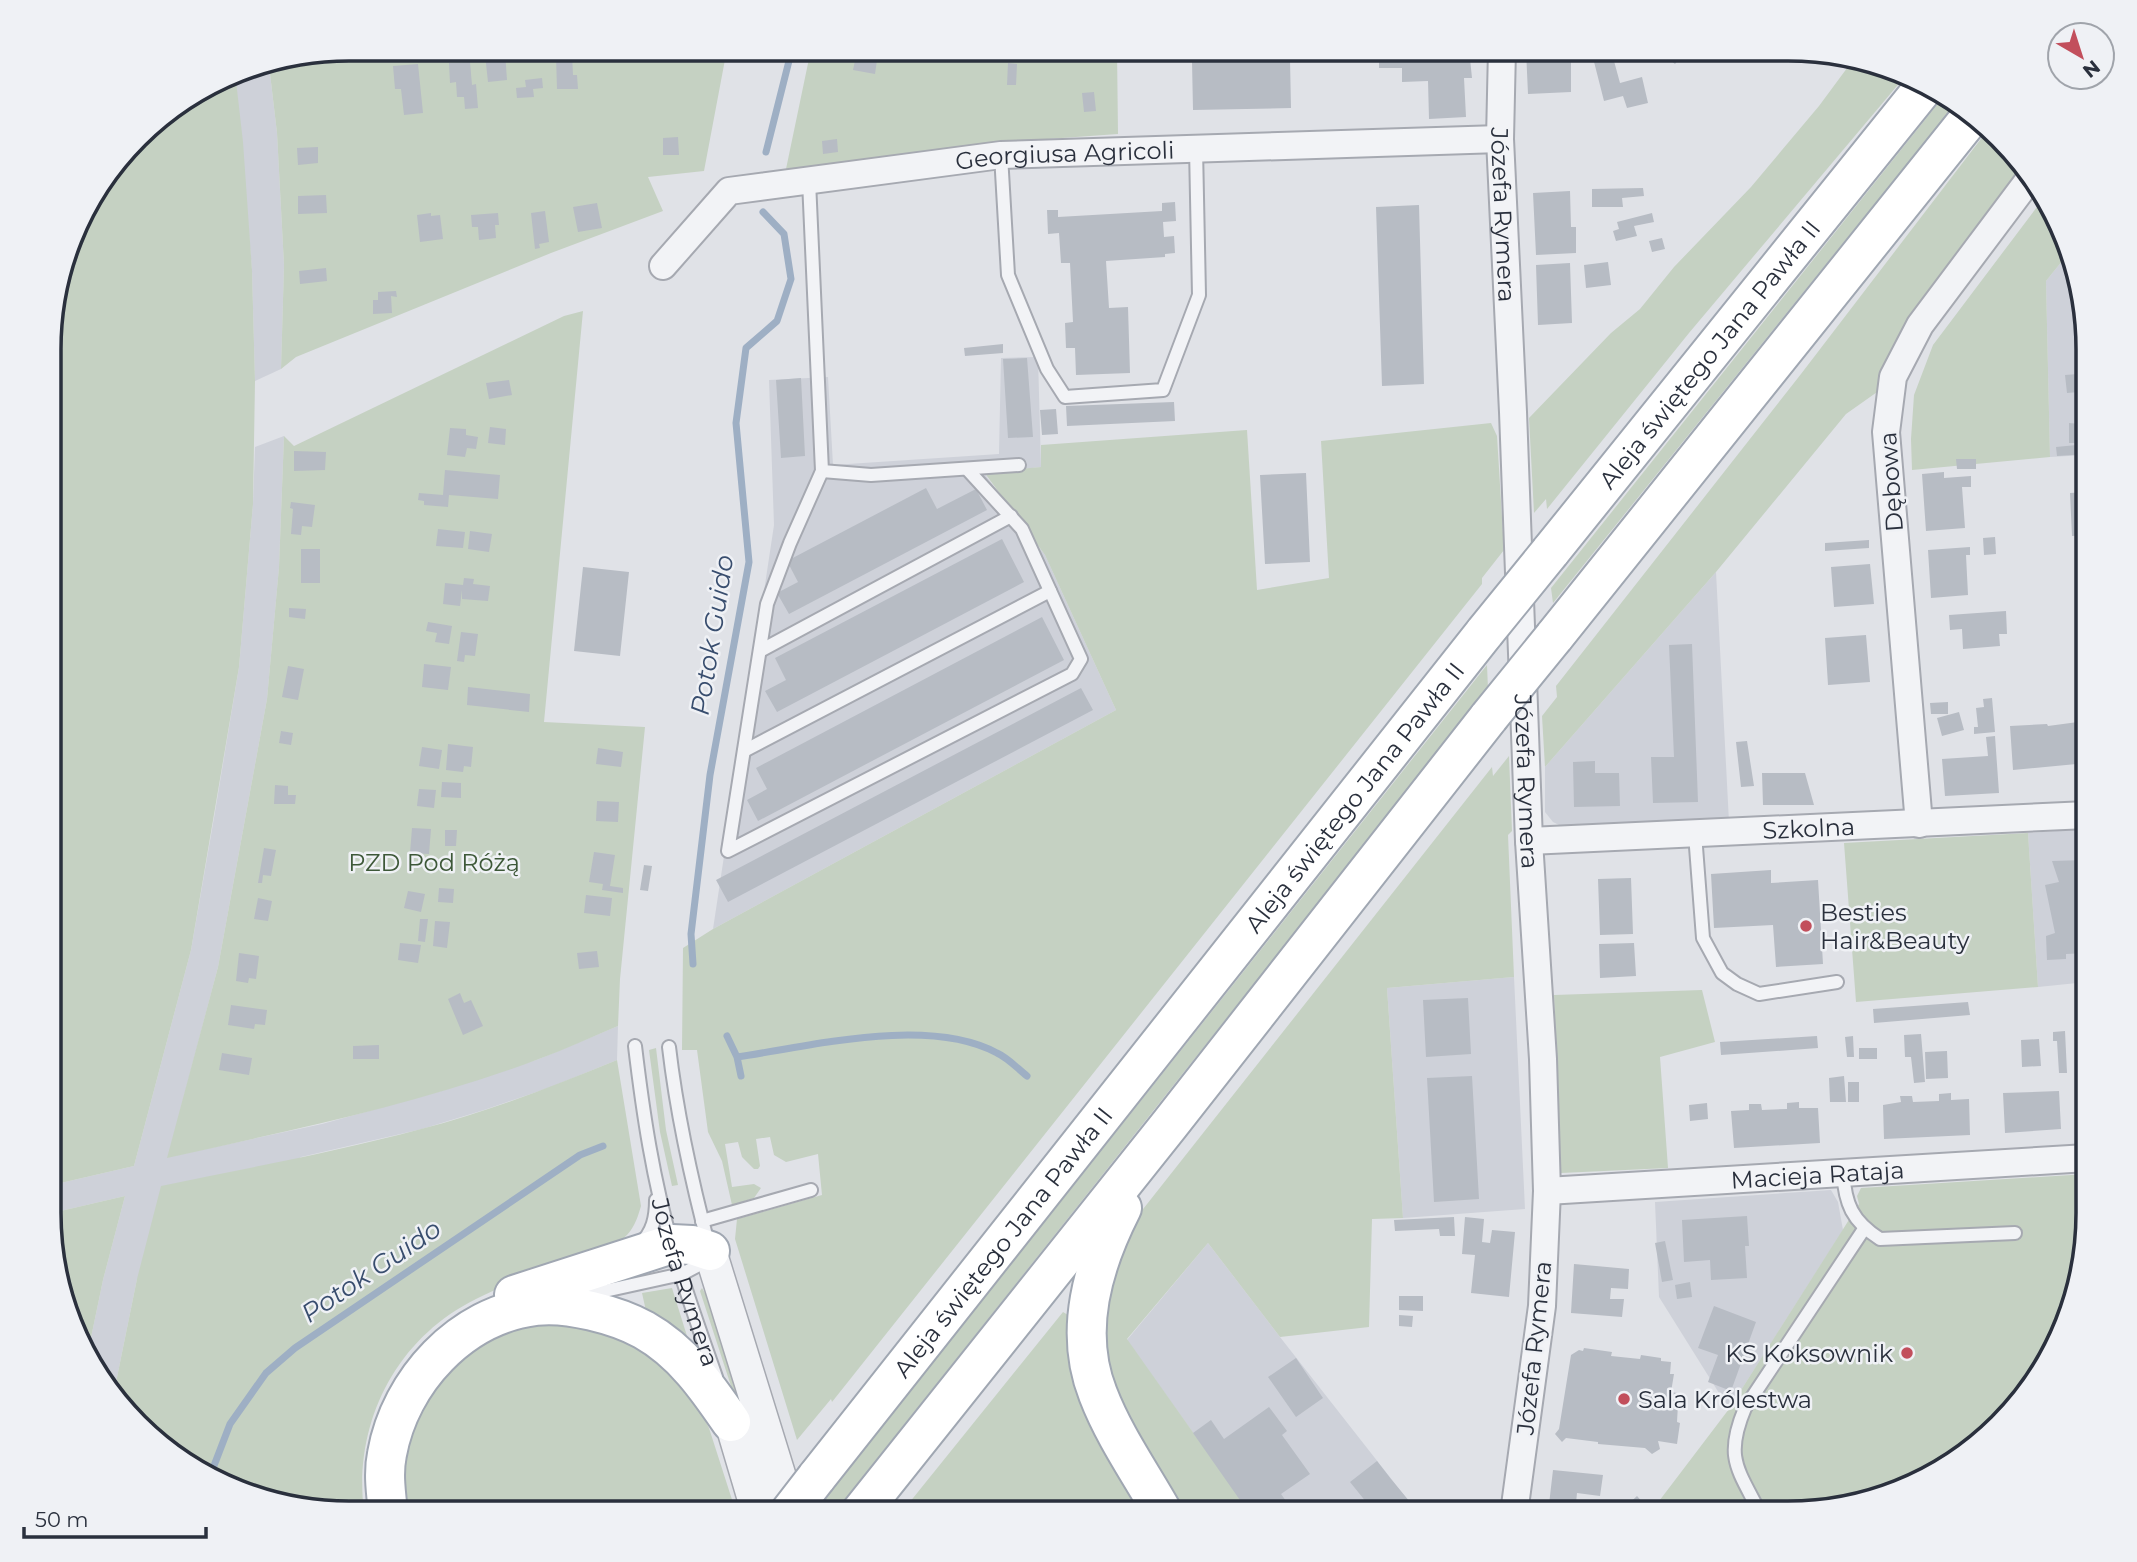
<svg xmlns="http://www.w3.org/2000/svg" width="2137" height="1562" viewBox="0 0 2137 1562" font-family="Montserrat,sans-serif">
  <style>
    .built { fill: #ced1d9 }
    .green { fill: #c5d1c2 }
    .lines { fill: none; stroke-linecap: round; stroke-linejoin: round }
    .stream { stroke: #9eafc4; stroke-width: 7 }
    .building { fill: #b7bcc4 }
    .service-casing { stroke: #a6a9b1; stroke-width: 16 }
    .minor-casing { stroke: #a6a9b1; stroke-width: 30 }
    .tertiary-casing { stroke: #a6a9b1; stroke-width: 35 }
    .primary-casing { stroke: #a0a7b2; stroke-width: 42 }
    .service { stroke: #f2f3f6; stroke-width: 12 }
    .minor { stroke: #f2f3f6; stroke-width: 26 }
    .tertiary { stroke: #f2f3f6; stroke-width: 32 }
    .primary { stroke: #fff; stroke-width: 38 }
    .primary-bridge-casing { stroke: #a0a7b2; stroke-width: 42; stroke-linecap: butt }
    .primary-bridge { stroke: #fff; stroke-width: 38 }
    .poi-dot { fill: #c24f5c; stroke: #eff1f5; stroke-width: 2.5 }
    .labels { text-anchor: middle; dominant-baseline: central; stroke-width: 5; stroke-linejoin: round; paint-order: stroke }
    .street-label { font-size: 24px; fill: #2a303d; stroke: #eff1f5 }
    .park-label { font-size: 24px; fill: #3d5838; stroke: #eff1f5 }
    .poi-label { font-size: 24px; fill: #2a303d; stroke: #eff1f5; text-anchor: start }
    .water-label { font-size: 26px; font-style: italic; fill: #384d6e; stroke: #eff1f5 }
    .rim { fill: none; stroke: #2a303d; stroke-width: 3.5 }
  </style>
  <rect width="100%" height="100%" fill="#e0e2e7"/>
  <path class="built" d="M269 65 277 133 284 265 281 369 255 381 252 270 235 72Z
    M2067 255 2087 330V455L2050 457 2046 281Z
    M1038 357 1041 467 984 473 1045 555 1116 710 713 929 774 525 769 380 828 377 833 465 999 454 1001 358Z
    M284 436 279 567 267 699 218 967 168 1157 322 1124 441 1091 539 1059 618 1026 617 1060 551 1087 484 1110 422 1129 301 1157 137 1279 114 1392 89 1363 87 1357 103 1280 125 1196 52 1213V1185L134 1166 191 950 215 812 239 667 253 504 255 447Z
    M1716 572 1729 822 1569 830 1553 822 1545 812V767Z
    M2087 829V982L2038 987 2028 833Z
    M1514 977 1525 1209 1403 1218 1387 988Z
    M1831 1190 1838 1202 1843 1230 1729 1409 1659 1297 1655 1202Z
    M1208 1243 1280 1337 1418 1513H1250L1127 1340Z"/>
  <path class="green" d="M349 49H727L704 171 648 177 663 211 551 253 296 357 281 369 284 265 277 133 269 65Z
    M811 49H1117L1118 134 991 143 786 169Z
    M1853 60 1907 74 1689 333 1547 509 1546 499 1534 513 1529 418 1611 333 1640 309 1674 267 1751 187 1819 106Z
    M235 72 243 142 252 270 255 381 253 504 239 667 191 950 134 1166 52 1185V310L80 216 151 124Z
    M1944 96 1956 103 1553 603 1551 588Z
    M1987 131 2022 173 1903 329 1888 357 1880 390 1846 414 1716 572 1545 767 1542 716 1557 697 1556 686 1801 374Z
    M2043 199 2057 216 2067 255 2046 281 2050 457 1912 470 1911 439 1914 395 1933 345Z
    M583 311 544 722 645 727 620 979 618 1026C591 1037 566 1049 539 1059 419 1104 292 1130 167 1158L218 967 267 699 279 567 284 436 294 446 564 316Z
    M1491 423 1497 436 1504 550 1482 578V584L832 1402 831 1399 797 1440 735 1239 737 1219 822 1195 818 1154 786 1162 774 1155 770 1137 756 1139 760 1166 758 1169H754L742 1157 738 1142 725 1144 732 1187 754 1184 761 1188 754 1198 732 1205 722 1161 708 1132 697 1050H682L683 948 713 929 1116 710 1045 555 984 472 1041 467V445L1247 430 1257 590 1329 578 1321 441Z
    M1487 665 1488 689 834 1513H827L823 1501Z
    M1509 756 1512 831 1508 835 1514 977 1387 988 1403 1218 1372 1219 1369 1327 1280 1337 1208 1243 1127 1339 1250 1513H1175L1121 1419 1094 1328 1136 1218 1492 767 1493 776Z
    M2028 833 2038 987 1856 1002 1844 843Z
    M1702 990 1715 1042 1660 1057 1668 1168 1561 1173 1554 995Z
    M656 1048 666 1130 678 1185 672 1186 660 1132 649 1050Z
    M617 1060 641 1206C635 1227 630 1236 611 1247 567 1264 518 1278 476 1299 395 1339 353 1424 364 1512H330L235 1490 166 1451 114 1392 137 1279 161 1186C248 1168 335 1152 421 1129 488 1112 553 1086 617 1060Z
    M2087 1174V1232L2072 1310 2026 1396 1921 1482 1788 1513H1650L1729 1409 1859 1204 1857 1196 1861 1188Z
    M125 1196 103 1280 87 1357 52 1252V1213Z
    M672 1288 692 1352 646 1311 642 1293Z
    M702 1288 710 1302 777 1513 762 1481 700 1291Z
    M1063 1312 1068 1315 1155 1513H901Z
    M593 1319 667 1366 701 1412 709 1428 735 1509 733 1513 398 1512 395 1475 424 1388 507 1325Z"/>
  <g class="lines">
    <path class="stream" d="M766 152 792 49
      M693 964 691 934 710 775 749 562 736 423 746 348 777 321 791 279 784 234 763 212
      M727 1036 737 1057 741 1076
      M737 1057C811 1046 928 1016 997 1053 1008 1058 1017 1068 1027 1076
      M210 1476 230 1424 266 1373 295 1348 580 1155 603 1146"/>
  </g>
  <path class="building" d="M651 49H665V60L652 61Z
    M1229 49H1252L1253 60H1290L1291 108 1193 110 1192 61 1229 60Z
    M1432 49H1469L1472 78H1464L1466 117 1429 119 1428 81 1402 82V68H1379V52L1432 51Z
    M1526 50H1571V92L1528 94Z
    M1591 50H1611L1620 83 1642 77 1648 103 1627 108 1623 96 1604 101Z
    M1658 50H1687L1675 64Z
    M505 52 507 80 488 82 485 54Z
    M572 54 573 75H577L578 89H557L556 55Z
    M856 56 877 60 875 74 853 70Z
    M470 62 472 85 476 84 478 108 465 109 464 97H457L456 82 450 83 449 63Z
    M1008 63 1017 64 1016 85H1007Z
    M418 64 423 113 404 115 401 89H395L393 66Z
    M542 78 543 88 533 89 534 97 517 98 516 88 526 87 525 80Z
    M1094 92 1096 111 1084 112 1082 93Z
    M678 137 679 155H663V138Z
    M837 139 838 152 823 154 822 141Z
    M318 147V163L298 165 297 148Z
    M1643 188 1644 196 1622 198 1623 207H1592V189Z
    M1570 191 1571 227H1576V253L1536 255 1533 193Z
    M326 195 327 213 298 214V196Z
    M1175 202 1176 221 1163 222 1164 237 1174 236 1175 253 1165 254V257L1106 261 1109 308 1128 307 1130 373 1076 375 1075 348H1066L1065 323 1073 322 1070 263H1061L1059 233 1048 234 1047 210H1058V217L1162 211V203Z
    M597 203 602 228 578 232 573 207Z
    M1419 205 1424 384 1382 386 1376 207Z
    M545 211 549 242 539 244 540 248 535 249 531 213Z
    M431 213V216L440 215 443 239 420 242 417 215Z
    M498 213 499 225H495L496 238 479 240 478 227H472L471 215Z
    M1652 213 1654 222 1634 226 1637 236 1616 241 1613 231 1619 229 1617 222Z
    M1662 238 1665 249 1652 252 1649 241Z
    M1608 262 1611 285 1586 288 1584 265Z
    M1570 263 1572 323 1538 325 1536 265Z
    M326 268 327 281 300 284 299 271Z
    M396 291 397 297 391 296 392 313 373 314V300H378V292Z
    M1003 344V353L965 356 964 348Z
    M1027 358 1033 437 1008 438 1003 359Z
    M2078 374 2079 392 2067 393 2065 375Z
    M801 378 805 456 781 458 776 380Z
    M509 380 512 395 489 399 486 383Z
    M1174 402 1175 421 1067 426 1066 406Z
    M1056 409 1058 434 1042 435 1040 410Z
    M2069 423 2080 424V443H2069Z
    M490 427 506 429 505 445 488 443Z
    M450 428 466 429V435L478 437 476 449 467 448 465 457 447 455Z
    M2087 444V454L2057 456 2056 447Z
    M294 451 326 452 325 470 294 471Z
    M1956 459H1976V469H1957Z
    M445 470 500 475 498 499 449 495 448 507 424 505V501L418 500 419 493 443 495Z
    M1944 472V478L1971 476V487H1962L1965 528 1926 531 1922 474Z
    M1306 473 1310 562 1265 564 1260 475Z
    M926 488 937 509 976 489 987 510 789 614 777 593 798 582 787 561Z
    M2087 492V535L2072 536 2070 493Z
    M291 502 315 505 312 527 302 526 301 535 291 534 293 509 290 508Z
    M438 529 465 532 463 548 436 546Z
    M470 531 492 534 489 552 468 549Z
    M1995 537 1996 554 1984 555 1983 538Z
    M1002 539 1024 582 777 712 765 691 786 680 775 658Z
    M1869 540V548L1825 551V543Z
    M1970 547V555H1966L1968 595 1931 598 1928 550Z
    M301 549H320V583H301Z
    M1870 564 1874 604 1834 607 1831 567Z
    M583 567 629 572 620 656 574 651Z
    M464 578 474 579 473 584 490 586 488 601 462 599V590L460 606 443 604 445 583 463 585Z
    M289 608 306 609 305 619 289 617Z
    M2006 611 2007 634H1999L2000 646 1963 649 1962 629 1950 630 1949 615Z
    M1042 617 1064 660 758 821 747 800 767 789 756 768Z
    M428 622 452 626 449 644 435 642 437 633 426 631Z
    M461 632 478 634 475 656 465 655 464 662 457 661Z
    M1866 635 1870 682 1828 685 1825 638Z
    M1692 644 1698 802 1653 803 1651 757H1674L1669 645Z
    M424 664 451 667 448 690 422 687Z
    M288 666 304 669 298 700 282 697Z
    M468 687 530 694 529 712 467 705Z
    M1081 688 1093 710 728 902 716 880Z
    M1992 698 1995 732 1974 734V727H1978L1976 708 1984 707 1983 699Z
    M1948 702V714H1931L1930 703Z
    M1959 712 1964 730 1942 736 1937 718Z
    M2078 722H2087V763L2013 770 2010 726 2047 724 2048 726Z
    M281 731 293 733 291 745 279 743Z
    M1995 736 1999 793 1945 796 1942 759 1988 756 1986 737Z
    M1747 741 1754 786 1741 787 1736 742Z
    M448 744 473 747 471 767 464 766 463 772 446 770Z
    M422 747 442 750 439 769 419 766Z
    M598 748 623 752 621 767 596 764Z
    M1595 761V773H1619L1620 806 1574 807 1573 762Z
    M1762 773H1805L1814 805H1763Z
    M442 782 461 783V798L441 797Z
    M275 785 288 786V795H296L295 804H274Z
    M419 789 436 790 434 808 417 806Z
    M597 801 619 802 618 822 596 821Z
    M412 828 431 829 429 854 410 853Z
    M445 830H457L456 846H445Z
    M264 848 276 850 271 876 263 875 262 883H258Z
    M594 852 615 855 610 886 623 888V893L602 890 603 884 589 882Z
    M2086 860 2087 953 2066 954V959L2047 960 2046 936 2055 933 2045 885 2059 882 2052 861Z
    M644 865 652 866 648 891 640 890Z
    M1771 870V883L1818 880 1823 964 1776 967 1773 925 1714 928 1711 874Z
    M1631 878 1633 934 1600 935 1598 879Z
    M439 888 454 889 453 903 438 902Z
    M408 891 425 894 421 912 404 908Z
    M586 895 612 898 610 916 584 913Z
    M258 898 272 901 268 921 254 919Z
    M420 919H428L425 942 418 941Z
    M435 921 450 922 447 948 433 946Z
    M400 943 421 945 418 963 398 960Z
    M1634 943 1636 976 1600 978 1599 944Z
    M597 951 599 967 579 969 577 953Z
    M239 953 259 956 256 979 249 978 248 983 236 981Z
    M460 993 464 1003 471 1000 483 1026 463 1035 448 999Z
    M1468 998 1471 1054 1426 1057 1423 1000Z
    M1968 1002 1970 1015 1874 1023 1873 1009Z
    M231 1005 267 1010 265 1025 255 1024 254 1029 228 1025Z
    M2065 1031 2067 1073H2059L2057 1041H2053V1032Z
    M1921 1034 1925 1082 1914 1083 1911 1057H1905L1904 1035Z
    M1817 1036 1818 1048 1721 1055 1720 1042Z
    M1853 1036 1854 1057H1847L1845 1037Z
    M2039 1039 2041 1066 2022 1067 2021 1040Z
    M379 1045V1059H353V1046Z
    M1859 1048H1877V1059H1859Z
    M1947 1051 1948 1078 1926 1079 1925 1052Z
    M222 1053 252 1058 249 1075 219 1070Z
    M1472 1076 1479 1199 1434 1202 1427 1078Z
    M1844 1076 1846 1102H1830L1829 1078Z
    M1848 1082H1859V1102H1848Z
    M2059 1091 2061 1129 2005 1133 2003 1093Z
    M1951 1093V1100L1969 1099 1970 1135 1884 1139 1883 1105 1901 1102 1900 1096H1912L1913 1102 1939 1101V1094Z
    M1799 1102V1108H1818L1820 1143 1734 1148 1731 1111 1749 1110V1104H1761L1762 1110 1787 1109V1103Z
    M1707 1103 1708 1119 1690 1121 1689 1105Z
    M1747 1216 1749 1246H1745L1747 1278 1711 1280 1710 1260 1684 1262 1682 1220Z
    M1454 1217 1455 1236H1440L1439 1229 1395 1231 1394 1220Z
    M1465 1217 1484 1219 1482 1242 1490 1243 1492 1230 1515 1232 1509 1297 1471 1293 1475 1255 1462 1254Z
    M1665 1241 1673 1280 1662 1282 1655 1243Z
    M1574 1264 1629 1269 1628 1289 1611 1288 1610 1299H1624L1622 1317 1571 1313Z
    M1690 1282 1692 1297 1677 1299 1675 1285Z
    M1399 1296H1423V1311L1399 1310Z
    M1714 1306 1756 1322 1731 1391 1708 1382 1718 1355 1698 1348Z
    M1399 1315 1413 1316 1412 1327 1399 1326Z
    M1584 1348 1612 1352 1611 1356 1640 1359 1641 1355 1661 1358V1361L1671 1362 1670 1374H1674L1671 1392 1677 1393 1675 1403 1678 1404 1677 1422 1680 1423 1677 1444 1658 1441 1660 1449 1652 1454 1645 1448 1598 1444V1442L1566 1438 1562 1442 1555 1434 1559 1429 1571 1355 1579 1350 1583 1351Z
    M1296 1358 1323 1398 1296 1417 1268 1377Z
    M1269 1407 1287 1431 1282 1435 1310 1474 1281 1494 1291 1508 1285 1513H1249L1193 1433 1211 1420 1224 1439Z
    M1377 1461 1391 1479 1419 1513H1375L1350 1482Z
    M1553 1470 1603 1475 1600 1496 1577 1493 1575 1513H1548Z
    M1637 1496 1644 1504 1634 1513H1619Z"/>
  <g class="lines">
    <defs>
      <g id="service">
        <path d="M1001 155 1008 275 1047 369 1065 397 1163 390 1199 295 1196 148"/>
        <path d="M809 181 822 471 871 475 1019 465"/>
        <path d="M822 471 790 543 767 604 728 851 1072 674 1081 659 1022 529 967 469"/>
        <path d="M760 651 1011 516"/>
        <path d="M744 751 1050 591"/>
        <path d="M1695 834 1703 938 1722 973 1737 984 1759 994 1837 982"/>
        <path id="s1" d="M635 1046C643 1113 653 1180 672 1245 685 1290 701 1334 716 1377"/>
        <path d="M1843 1172C1845 1204 1852 1221 1880 1239L2015 1233"/>
        <path d="M702 1221 811 1190"/>
        <path d="M640 1244C653 1232 656 1217 656 1200"/>
        <path d="M582 1296 682 1274 697 1266 710 1251C692 1183 677 1116 669 1047"/>
        <path d="M1760 1513C1738 1469 1724 1458 1745 1408L1864 1229"/>
      </g>
      <g id="minor">
        <path id="s2" d="M1502 49 1500 139 1513 412 1529 841 1543 1059 1547 1191 1542 1306 1514 1513"/>
        <path id="s3" d="M663 266 729 191 1001 155 1500 139"/>
        <path d="M1919 824 1886 432 1893 377 1920 325 2028 181"/>
        <path id="s4" d="M1529 841 2087 815"/>
        <path id="s5" d="M1547 1191 2087 1158"/>
      </g>
      <path id="tertiary" d="M710 1251 791 1513
        M731 1422 758 1513"/>
      <g id="primary">
        <path id="s6" d="M1550 552 1926 85"/>
        <path d="M1554 637 1973 114"/>
        <path d="M1122 1208C1093 1265 1073 1331 1098 1394 1114 1436 1141 1474 1163 1513"/>
        <path d="M514 1295 672 1244 692 1245 710 1251"/>
        <path id="s7" d="M816 1478 1485 632"/>
        <path d="M388 1512C386 1493 383 1473 387 1454 400 1381 461 1315 536 1306 567 1302 617 1315 644 1330 683 1352 707 1387 731 1422"/>
        <path d="M860 1513 1170 1124 1489 717"/>
      </g>
    </defs>
    <use href="#service" class="service-casing"/>
    <use href="#minor" class="minor-casing"/>
    <use href="#tertiary" class="tertiary-casing"/>
    <use href="#primary" class="primary-casing"/>
    <use href="#service" class="service"/>
    <use href="#minor" class="minor"/>
    <use href="#tertiary" class="tertiary"/>
    <use href="#primary" class="primary"/>
    <defs>
      <path id="primary-bridge" d="M1485 632 1550 552
        M1489 717 1554 637
        M789 1513 816 1478"/>
    </defs>
    <use href="#primary-bridge" class="primary-bridge-casing"/>
    <use href="#primary-bridge" class="primary-bridge"/>
  </g>
  <g class="poi-dot">
    <circle cx="1806" cy="926" r="7"/>
    <circle cx="1907" cy="1353" r="7"/>
    <circle cx="1624" cy="1399" r="7"/>
  </g>
  <g class="labels">
    <g class="street-label">
      <text stroke="none"><textPath href="#s3" startOffset="438">Georgiusa Agricoli</textPath></text>
      <text stroke="none"><textPath href="#s2" startOffset="166">Józefa Rymera</textPath></text>
      <text stroke="none"><textPath href="#s6" startOffset="254">Aleja świętego Jana Pawła II</textPath></text>
      <text transform="translate(1891 482) rotate(-94)">Dębowa</text>
      <text stroke="none"><textPath href="#s2" startOffset="733">Józefa Rymera</textPath></text>
      <text stroke="none"><textPath href="#s7" startOffset="868">Aleja świętego Jana Pawła II</textPath></text>
      <text stroke="none"><textPath href="#s4" startOffset="280">Szkolna</textPath></text>
      <text stroke="none"><textPath href="#s5" startOffset="271">Macieja Rataja</textPath></text>
      <text stroke="none"><textPath href="#s7" startOffset="301">Aleja świętego Jana Pawła II</textPath></text>
      <text stroke="none"><textPath href="#s1" startOffset="242">Józefa Rymera</textPath></text>
      <text transform="translate(1534 1348) rotate(-84)">Józefa Rymera</text>
    </g>
    <g class="park-label">
      <text x="434" y="862">PZD Pod Różą</text>
    </g>
    <g class="poi-label">
      <text x="1820" y="912">Besties<tspan x="1820" dy="28">Hair&amp;Beauty</tspan></text>
      <text x="1893" y="1353" text-anchor="end">KS Koksownik</text>
      <text x="1638" y="1399">Sala Królestwa</text>
    </g>
    <g class="water-label">
      <text transform="translate(712 635) rotate(-81)">Potok Guido</text>
      <text transform="translate(371 1271) rotate(-34)">Potok Guido</text>
    </g>
  </g>
  <path d="M0 0H2137V1562H0ZM349 61H1788A288 288 0 0 1 2076 349V1213A288 288 0 0 1 1788 1501H349A288 288 0 0 1 61 1213V349A288 288 0 0 1 349 61Z" fill="#eff1f5" fill-rule="evenodd"/>
  <path class="rim" d="M349 61H1788A288 288 0 0 1 2076 349V1213A288 288 0 0 1 1788 1501H349A288 288 0 0 1 61 1213V349A288 288 0 0 1 349 61Z"/>
  <g transform="translate(2081 56) rotate(141)"><circle r="33" fill="#eff1f5" stroke="#a0a4ab" stroke-width="2"/>
  <path d="M0-5L12 26L0 18L-12 26Z" fill="#c24f5c"/>
  <text y="-10" font-size="19" font-weight="bold" text-anchor="middle" fill="#2a303d">N</text>
  </g>
  <path d="M24 1527v10h182v-10" fill="none" stroke="#2a303d" stroke-width="3.5"/>
  <text x="35" y="1527" font-size="21" fill="#2a303d" stroke="#eff1f5" stroke-width="5" paint-order="stroke">50 m</text>
</svg>
